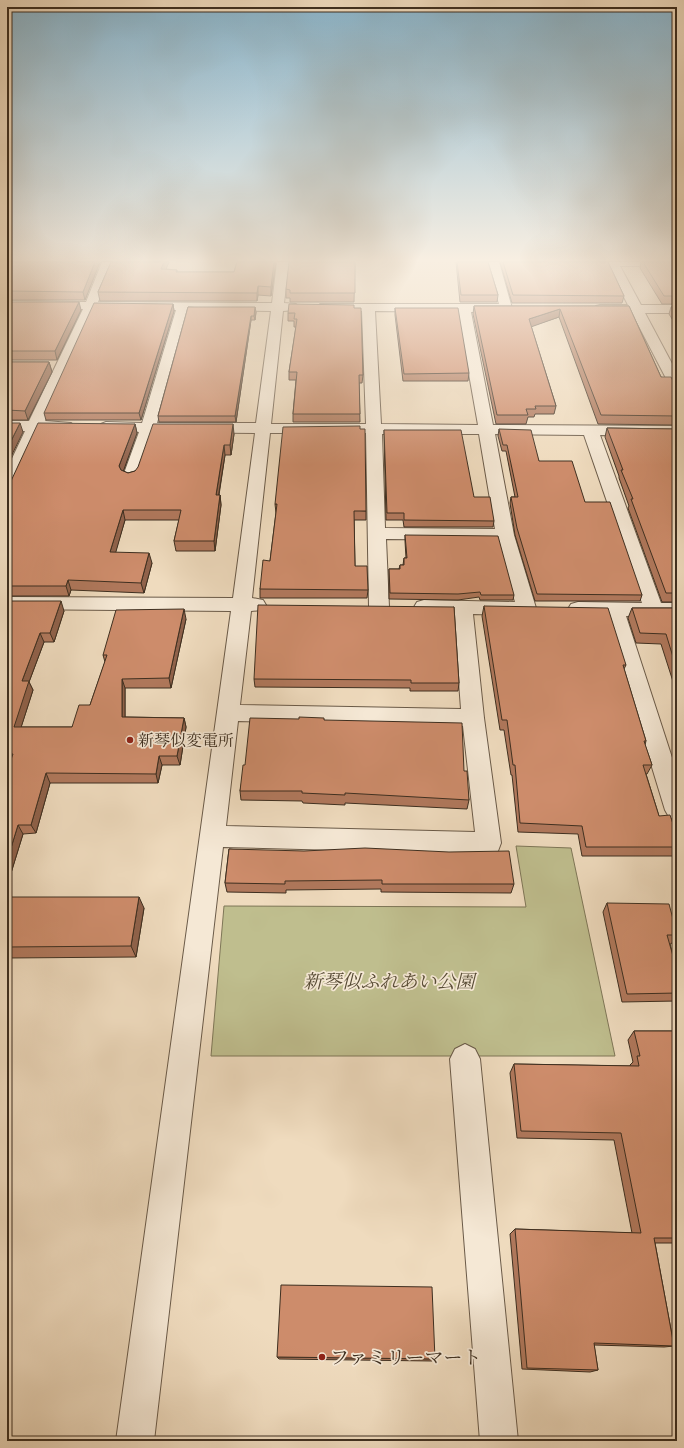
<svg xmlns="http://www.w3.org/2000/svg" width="684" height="1448" viewBox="0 0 684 1448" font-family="'Gentium Book Plus','Noto Serif JP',serif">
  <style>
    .green { fill: #bfbe8e; stroke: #7e7657 }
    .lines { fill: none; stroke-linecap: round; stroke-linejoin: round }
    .minor-casing { stroke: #6a5a48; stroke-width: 2 }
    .minor { fill: #f5e8d5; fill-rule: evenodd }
    .wall { fill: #b0785c; stroke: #3e2f20 }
    .shaded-wall { fill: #90624b; stroke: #3e2f20 }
    .building { fill: #cd8c6b; stroke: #3e2f20 }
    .poi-dot { fill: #8f2418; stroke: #f5e8d5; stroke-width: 1.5 }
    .labels { text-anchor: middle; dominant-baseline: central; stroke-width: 3.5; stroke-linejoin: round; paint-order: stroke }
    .poi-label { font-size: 16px; fill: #3e2f20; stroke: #f5e8d5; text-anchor: start }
    .near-park-label { font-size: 19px; font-style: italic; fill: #584c36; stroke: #f5e8d5 }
    .near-poi-label { font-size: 19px; fill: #3e2f20; stroke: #f5e8d5; text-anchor: start }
  </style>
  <rect width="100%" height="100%" fill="#efdbbe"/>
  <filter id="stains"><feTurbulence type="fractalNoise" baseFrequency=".005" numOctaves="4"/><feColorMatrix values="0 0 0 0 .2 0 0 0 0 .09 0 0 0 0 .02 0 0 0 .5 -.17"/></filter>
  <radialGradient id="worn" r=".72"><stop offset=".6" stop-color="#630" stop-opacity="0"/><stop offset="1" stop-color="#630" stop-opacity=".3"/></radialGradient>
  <path class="green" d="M516 846 571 848 615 1056H211L224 906 526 907Z"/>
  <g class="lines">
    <defs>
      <path id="minor" d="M102 262H114L98 302 272 303 277 262H289L284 303 296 304 298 307 296 310 283 311 271 424H366L362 311H324L320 310 318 307 320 304H499L487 262H499L512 308 510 311 506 312H471L493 425 677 426V436L600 435 661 603H677V617L626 616 677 773V820L669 817 665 810 606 616H578L571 614 568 609 571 604 578 602 642 603 584 435 495 434 514 535 536 608 533 613C526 615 521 613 514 615L473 614 484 718 501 843 498 851 489 854 223 847 154 1441H116L231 611 7 609V597L233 598 255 433 154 432 139 476 137 479 131 481 125 479 123 476 139 432 101 430 98 427 101 424 106 422 142 423 176 310 95 309 45 421 71 423 74 426 71 429 40 431 15 486 13 490 7 491V469L25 431H7V421H29L83 309H7V301L86 302ZM188 310 271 311 256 423H157ZM375 311 458 312 478 425 381 424ZM270 433H366L369 607 372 612 379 614 386 612 389 607 386 539 498 540 515 602 424 600 417 602 414 607 417 612 424 614H454L461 709 240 705 251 611 263 610 266 605 263 600 252 598ZM382 434H479L495 529 385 528ZM238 721 463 726 475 832 226 826Z
        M606 262H677V266H620L641 305H677V313H645L677 373V390L672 389 670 386 632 313H600L596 312 594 309 596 306 600 305H628Z
        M465 1044 475 1049 480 1059 518 1441H480L450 1059 455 1049Z"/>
    </defs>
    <use href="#minor" class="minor-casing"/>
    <use href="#minor" class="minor"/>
  </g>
  <path class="wall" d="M7 262H100L85 300H7Z
    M111 262H169L166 269 177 270V272H234L237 262H276L271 296 258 295 257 301H100L98 292Z
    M355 262 354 302H290V298H286V289Z
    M456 262H488L498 295 497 302H460Z
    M500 262H608L624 296 622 303H512Z
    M641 262H677V304H662L640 268Z
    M7 302 81 310 57 360H7Z
    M173 304 174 311 141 420H46L44 413Z
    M474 306H629L661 377 677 382V425L598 424 559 317 531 326 556 406 554 414H535L534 417H528L526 424H496L473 314Z
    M677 306V327L669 314 671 307Z
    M188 307 256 312 255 320H251L236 422H159L158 416Z
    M354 308 363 375 362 383H359L360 422H293V414L296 380H289V372L296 327H294V321H288V313Z
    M395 308 469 373 468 381H403L395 315Z
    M7 362H49L52 372 28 420H7Z
    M135 424 137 433 123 471 128 473 135 471 234 434 231 455H225L219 495H220L221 505 215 551H176L174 541 179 520H125L115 553 152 563 144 593 71 590 69 596H7V482L11 481Z
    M607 428 677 429V596H676L674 602H662L628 508 629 506 619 478V476L605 437Z
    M499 429 539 461 585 502 642 595 640 601H535L515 535 510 503 511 497H515L506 451H502L498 436Z
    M384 430 474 497 494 521 493 527H404L403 520H386Z
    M275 504 366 511V520H354L355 566 368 590 367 598H260V589L270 561 276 513Z
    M405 535 514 595 513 600H480L479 597 458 600 389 599V569H399L400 565H403L404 558H406L405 541Z
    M7 601 64 611 54 642H44L29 682 33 690 21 727H72L90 705 105 662 103 655 186 619 171 688H125V717L184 718 186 727 180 765H162L158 783H50L36 833 23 834 7 886V770L9 763H7Z
    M484 606 626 665 624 669 646 741 645 745 652 765 647 774H646L659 816 677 836V853L675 856H582L578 834 518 832 512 775H511L504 730H500L482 616Z
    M454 607 459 683 458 691H410V688L255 687 254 679Z
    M632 608H677V694L661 644 636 643 628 618Z
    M299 719 324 720 464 771 469 800 467 809 345 803V805L303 803 302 801 241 800 240 791 245 765Z
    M229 849 514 884 511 893 381 892V889L286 890V893L227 892 225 883Z
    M7 897 144 908 136 957 7 958Z
    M607 903 677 934V936L671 944H670L677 970V1001L622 1002 603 912Z
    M634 1031H677V1243H655L674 1346 664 1347 594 1345 598 1370 590 1372 522 1369 510 1234 515 1229 632 1233 614 1140 517 1138 510 1073 514 1064 630 1066V1065L633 1062 628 1040Z
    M277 1357 435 1359 432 1361 279 1359Z"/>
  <path class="shaded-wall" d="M95 262H100L85 300 83 292Z
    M164 262H169L162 278 161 269Z
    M274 262H276L271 296V287Z
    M258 286V295L257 301V293Z
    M79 302 81 310 57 360 55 351Z
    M173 304 174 311 141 420 139 413Z
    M255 307 256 312 255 320 254 316Z
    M560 309 559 317 528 328 529 319Z
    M251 316V320L236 422 235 416Z
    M49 362 52 372 28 420 25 411Z
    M20 423 23 432 7 465V449Z
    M135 424 137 433 122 475 119 466Z
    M233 424 234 434 231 455 230 445Z
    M224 445 225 455 217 505 216 495Z
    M220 495 221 505 215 551 214 541Z
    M123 510 125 520 113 562 110 552Z
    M149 553 152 563 144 593 141 583Z
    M68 580 71 590 69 596 66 586Z
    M61 601 64 611 54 642 50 633Z
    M184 609 186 619 171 688 169 678Z
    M40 633 44 642 29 682 33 690 18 737 14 727 22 681Z
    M122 679 125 688V727L122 717Z
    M184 718 186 727 180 765 177 756Z
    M159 756 162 765 158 783 156 774Z
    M46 773 50 783 36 833 31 825Z
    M18 825 23 834 7 886V861Z
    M139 897 144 908 136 957 131 946Z"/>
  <path class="building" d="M7 262H95L83 292 7 291Z
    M111 262H164L161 269 177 270 176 272H234L237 262H274L271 287 258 286 257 293 98 292Z
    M289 262H355V293H290V290L286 289Z
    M457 262H488L498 295H461Z
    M503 262H608L624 296 513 295Z
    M643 262H677V296H664Z
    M7 302H79L55 351H7Z
    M94 303 173 304 139 413H44Z
    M289 304 354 305V308H361L363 375H359L360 414H293L297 372H289L297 319H294L295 313H288Z
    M474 306H629L661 377H671L673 381 677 382V416L601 415 560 309 529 319 556 406H535L536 409H526L528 415H497Z
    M677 306V315L671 307Z
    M188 307H255L254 316H251L235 416H158Z
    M395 308H458L469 373 404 374Z
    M7 362H49L25 411 7 410Z
    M7 423H20L7 449Z
    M38 423 135 424 119 466 121 470 128 473 135 471 138 467 153 424H233L230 445H224L216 495H220L214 541H174L181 510H123L110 552 149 553 141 583 68 580 66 586H7V482L11 481Z
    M360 426V429H365L366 511H354L355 566H367L368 590 260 589 263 560 270 561 277 504H275L283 427Z
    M607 428 677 429V587H676L677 593H666L631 499H633L621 470H623Z
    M499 429 531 430 539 461H572L585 502H610L642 595 537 594 517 528 511 497H518L507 445H503Z
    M384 430H461L474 497H490L494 521 404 520V513H387Z
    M405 535 498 536 514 595H481L480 592 458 594 390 593 389 569H400V565H404V558H407Z
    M7 601H61L50 633H40L22 681H29L14 727H72L79 705H90L107 655H103L116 610 184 609 169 678 122 679V717L184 718 177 756H159L156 774 46 773 31 825H18L7 861V770L13 754H7Z
    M258 605 454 607 459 683H411V680L254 679Z
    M484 606 608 608 626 665H623L646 741H644L652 765H643L659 816 670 815 677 836V847H586L582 826 520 823 515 765H513L507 720H502Z
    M632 608H677V670L666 634 640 633Z
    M299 717 324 718V720L462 723 464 771H467L469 800 345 793V795L302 793V791H240L243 765H245L250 718 299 719Z
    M365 848 449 852 509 851 514 884H382V880L285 881V884L225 883 229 849 304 851Z
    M7 897H139L131 946 7 947Z
    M607 903 669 904 677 934V935H667L677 970V993L627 994Z
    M634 1031H677V1238H654L674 1346 594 1343 598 1370 527 1368 515 1229 641 1233 621 1133 521 1131 514 1064 639 1066 637 1056H640Z
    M281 1285 432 1287 435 1359 277 1357Z"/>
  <linearGradient id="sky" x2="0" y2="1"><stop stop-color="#89b7d0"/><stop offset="0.56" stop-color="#f8efe2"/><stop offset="1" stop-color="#f8efe2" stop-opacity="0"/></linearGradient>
  <rect width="684" height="465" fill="url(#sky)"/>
  <g class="poi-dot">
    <circle cx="130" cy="740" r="4"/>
    <circle cx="322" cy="1357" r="4"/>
  </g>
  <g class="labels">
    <g class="poi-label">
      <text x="138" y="740">新琴似変電所</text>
    </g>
    <g class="near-park-label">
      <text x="389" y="981">新琴似ふれあい公園</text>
    </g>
    <g class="near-poi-label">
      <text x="330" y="1357">ファミリーマート</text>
    </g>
  </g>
  <rect width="684" height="1448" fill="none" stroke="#efdbbe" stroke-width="24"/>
  <rect x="8" y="8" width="668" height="1432" fill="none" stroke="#3e2f20" stroke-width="2"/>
  <rect x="12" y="12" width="660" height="1424" fill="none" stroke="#3e2f20"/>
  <rect width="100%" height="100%" filter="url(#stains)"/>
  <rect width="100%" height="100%" fill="url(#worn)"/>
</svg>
